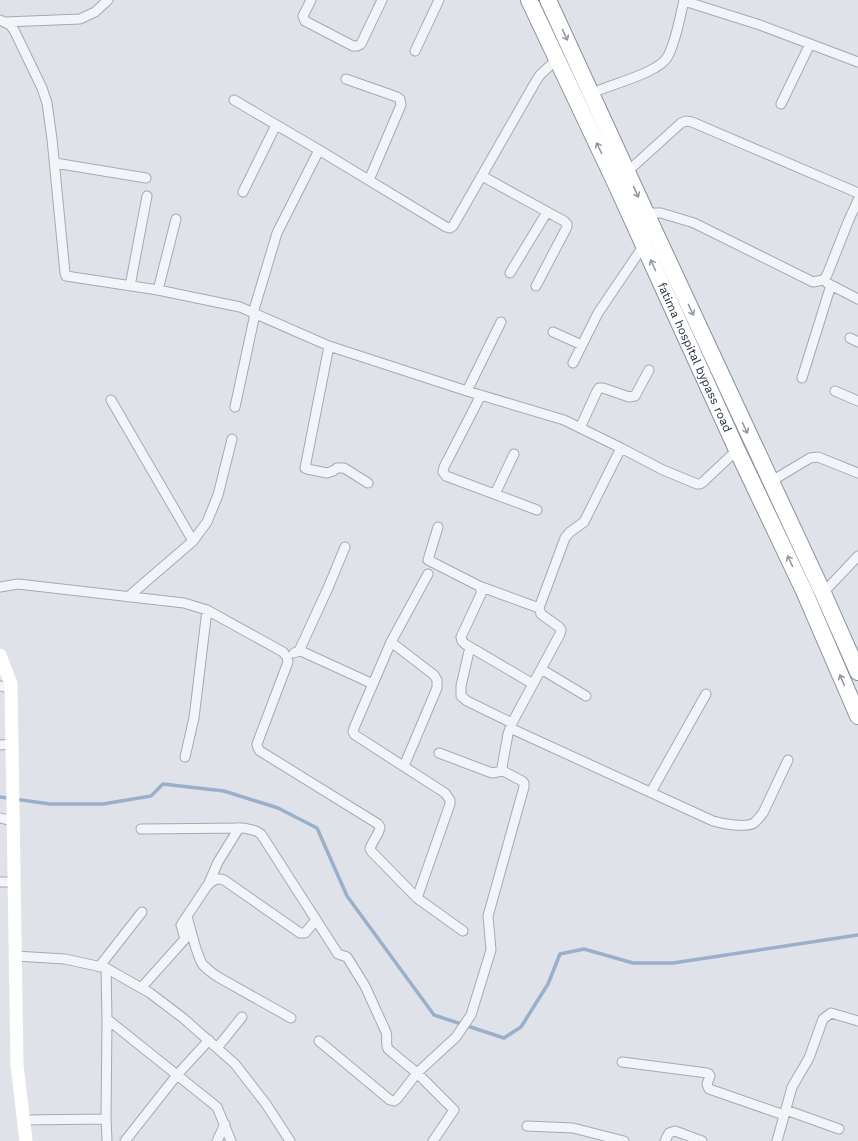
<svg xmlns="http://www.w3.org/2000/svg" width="858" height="1141" viewBox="0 0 858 1141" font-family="'Work Sans',sans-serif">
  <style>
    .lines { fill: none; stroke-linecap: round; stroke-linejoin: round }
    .stream { stroke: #9aafc9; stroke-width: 3.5 }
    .street-casing { stroke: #a4aab3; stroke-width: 11 }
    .highway-casing { stroke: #8790a0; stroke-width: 18 }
    .street { stroke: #f2f4f7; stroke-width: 9 }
    .secondary { stroke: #fff; stroke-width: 13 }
    .highway { stroke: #fff; stroke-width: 16 }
    .oneway { stroke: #9498a0 }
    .labels { text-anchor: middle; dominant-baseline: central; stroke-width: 4; stroke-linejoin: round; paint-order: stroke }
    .street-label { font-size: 12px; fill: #283040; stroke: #eff2f6 }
  </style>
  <rect width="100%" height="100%" fill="#dfe3e9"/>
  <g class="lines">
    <path class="stream" d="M0 797 50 804H103L151 796 163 784 224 791 278 808 317 828 347 896 434 1015 504 1038 521 1027 548 984 560 954 584 949 633 963H673L858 935"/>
    <defs>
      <path id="street" d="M311 0 303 16 305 21 353 46H357L361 44 382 0
        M684 1 760 25 858 62
        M0 20 10 25 14 30 42 88 47 103 52 139 65 273 66 276 158 290 240 307 329 346 467 391 564 420 621 448 663 470 697 484H700L703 482 737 450
        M5 22 80 19 95 12 108 0
        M415 51 439 0
        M346 79 397 97 400 99 401 105 369 180
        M588 95C606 85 659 74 668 56 676 41 680 17 684 0
        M234 100 319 150 446 227 450 228 453 226 536 81 540 75 557 59
        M781 104 810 44
        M55 163 146 178
        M627 172 681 123 686 121 692 122 858 193
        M482 176 564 221 567 224V227L536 286
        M243 192 276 125
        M646 213H661L694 223 813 282 823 280 827 275 848 222 858 200
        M510 273 547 212
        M827 283 858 299
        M130 286 147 196
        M158 290 176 219
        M253 313 277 233 319 150
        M553 332 582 345
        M850 338 858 342
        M329 346 305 468 307 469 327 473 333 471 337 468H344L368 483
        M573 363 598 313 644 245
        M802 378 831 285
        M467 391 501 322
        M835 391 858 401
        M481 395 444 467 443 472 446 476 537 510
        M111 400 193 541
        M235 407 255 314
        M580 428 597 391 599 388H603L629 397 635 396 649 370
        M770 482 810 458 818 457 858 473
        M495 494 514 454
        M438 527 428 560 479 586 481 589V594L461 637 462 641 465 644 533 684
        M479 586 539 608
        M0 587 18 584 184 603 207 610 283 652 287 657 288 662 257 744 258 748 260 751 378 824 380 827C379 835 372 841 370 849L372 852 417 898 463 931
        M823 593 858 556
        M128 597 193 541 207 522 218 495 232 439
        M391 642 434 675 437 680V688L404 766
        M470 647 461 686V696L467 701 512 723
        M299 651 328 588 345 547
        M294 653 299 651 303 652 373 684
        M541 669 586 696
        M0 686 10 688
        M510 728 713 821C723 824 746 828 754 823 758 820 760 816 763 813L788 760
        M0 745 11 744
        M439 753 492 773 503 771
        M185 757 194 718 207 610
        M651 792 706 694
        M0 818 13 821
        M141 829 244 828 256 831 261 834 338 954 347 957 365 986 386 1032C388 1038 385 1043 388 1049L417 1073 397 1099 394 1101 390 1100 319 1041
        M0 882H14
        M208 885 218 862 239 828
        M417 898 450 804V800L445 793 355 735 353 732 354 728 391 642 428 574
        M187 917C191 929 196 955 203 965 208 970 213 974 218 977L291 1018
        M15 956 65 959 106 968 107 1019 217 1107 231 1141
        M99 967 142 912
        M106 968 150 993 183 1018 235 1064 266 1104 290 1141
        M141 988 185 939 181 925 207 886C212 881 217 877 224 880L300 933H305L316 920
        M107 1019 106 1119 107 1141
        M217 1048 242 1017
        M622 1062 707 1073 709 1074 710 1076 707 1084 709 1089 784 1115
        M786 1110 839 1129
        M24 1120 106 1119
        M527 1126 573 1128 624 1141
        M125 1141 177 1075 209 1040
        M217 1141 225 1124
        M433 1141 454 1110 417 1073 456 1037 471 1015 491 950 488 916 524 787V783L522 781 503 771 502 767 508 734 512 723 560 634 561 630 559 627 541 614 539 608 565 538 570 532 584 522 621 448
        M665 1141 669 1133 675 1131 702 1141
        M777 1141 792 1087 809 1058 823 1019 831 1013 858 1021"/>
      <g id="highway">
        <path id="s1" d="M529 0 615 182 737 450 804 591 858 716"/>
        <path d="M548 0 646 213 823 593 858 672"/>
      </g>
    </defs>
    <use href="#street" class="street-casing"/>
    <use href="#highway" class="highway-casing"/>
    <use href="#street" class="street"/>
    <path class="secondary" d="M0 655 11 684 17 1065 26 1141"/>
    <use href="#highway" class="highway"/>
  </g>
  <defs><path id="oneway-shaft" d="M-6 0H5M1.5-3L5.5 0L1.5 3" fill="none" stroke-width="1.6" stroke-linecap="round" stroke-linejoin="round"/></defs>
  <g class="oneway">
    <use href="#oneway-shaft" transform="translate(565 35) rotate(65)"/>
    <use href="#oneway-shaft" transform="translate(599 148) rotate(-116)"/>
    <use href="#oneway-shaft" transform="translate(636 192) rotate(66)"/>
    <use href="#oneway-shaft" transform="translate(653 265) rotate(-114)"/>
    <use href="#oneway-shaft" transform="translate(691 310) rotate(65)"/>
    <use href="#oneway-shaft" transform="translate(745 428) rotate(65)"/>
    <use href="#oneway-shaft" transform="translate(790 561) rotate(-115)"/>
    <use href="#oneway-shaft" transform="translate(842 680) rotate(-113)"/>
  </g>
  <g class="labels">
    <g class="street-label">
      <text stroke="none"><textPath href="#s1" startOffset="394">fatima hospital bypass road</textPath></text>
    </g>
  </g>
</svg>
